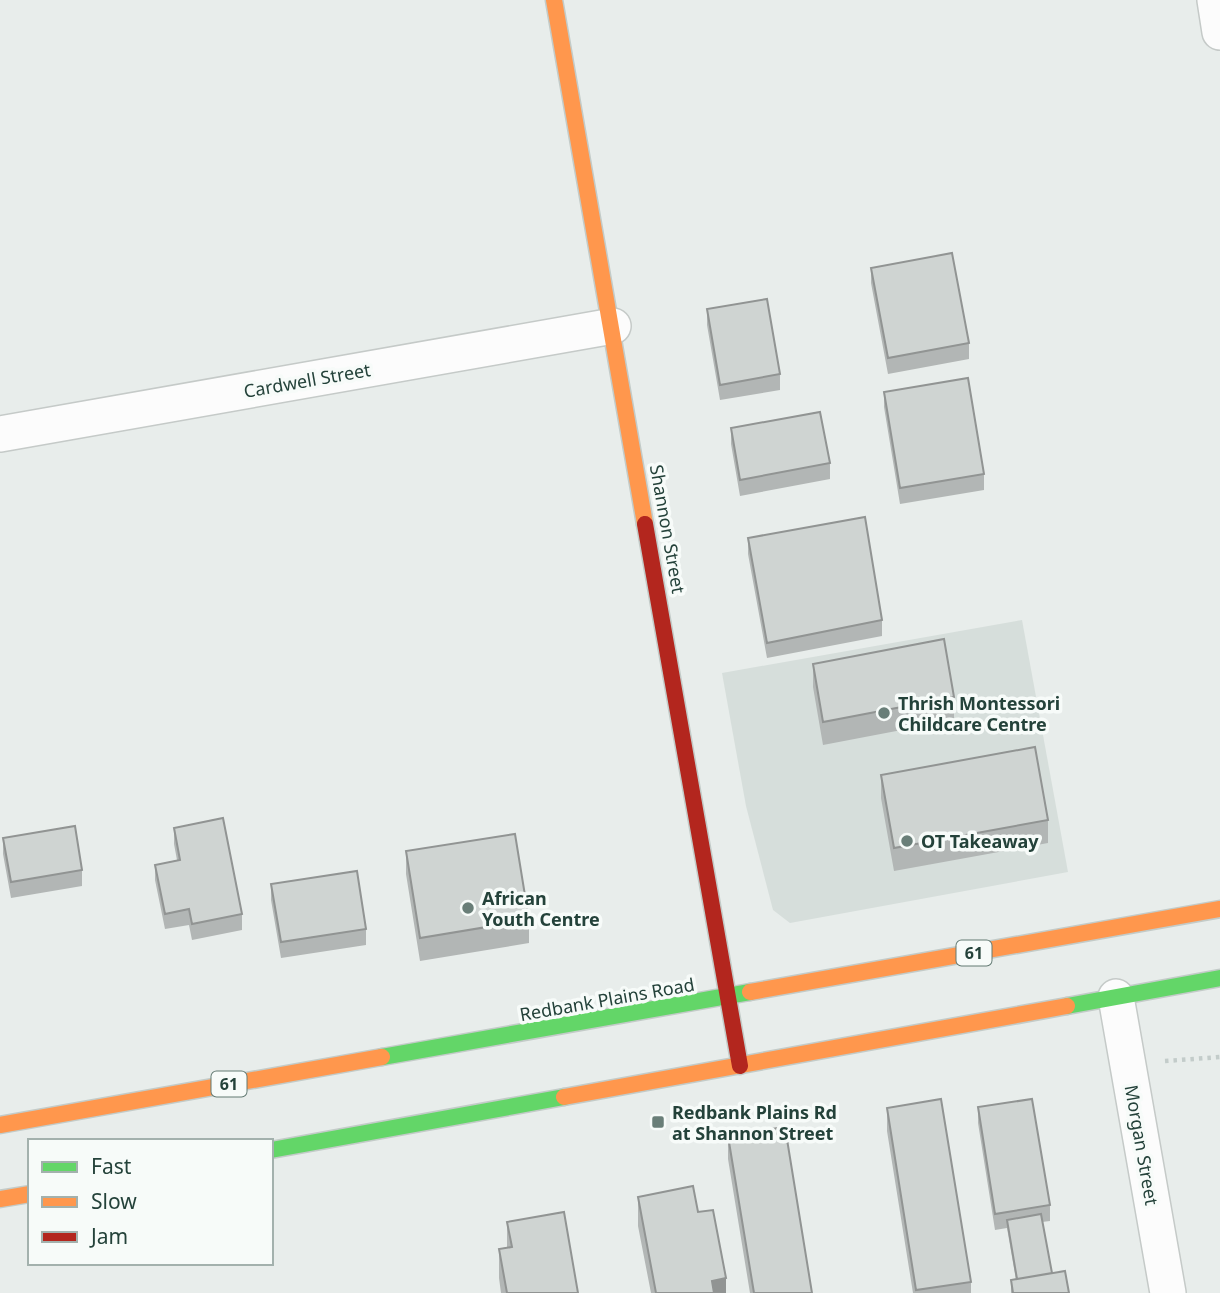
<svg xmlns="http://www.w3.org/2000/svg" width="1220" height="1293" viewBox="0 0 1220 1293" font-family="'Noto Sans',sans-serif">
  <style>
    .built { fill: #d6dedb }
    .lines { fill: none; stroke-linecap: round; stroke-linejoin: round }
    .street-casing { stroke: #c5cac8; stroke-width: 38 }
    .fast-casing { stroke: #c3cbc8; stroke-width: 19 }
    .slow-casing { stroke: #c3cbc8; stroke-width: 19 }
    .jam-casing { stroke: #c3cbc8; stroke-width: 19 }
    .path { stroke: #c3ccca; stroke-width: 4.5; stroke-dasharray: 3.5 5; stroke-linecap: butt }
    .street { stroke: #fcfcfc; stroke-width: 35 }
    .fast { stroke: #63d668; stroke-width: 16 }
    .slow { stroke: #ff974d; stroke-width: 16 }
    .jam { stroke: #b3261e; stroke-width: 16 }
    .wall { fill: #b2b6b5 }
    .shaded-wall { fill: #919493 }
    .building { fill: #cfd4d2; stroke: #919493; stroke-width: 2 }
    .poi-dot { fill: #697e78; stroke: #f7fbf9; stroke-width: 2.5 }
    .labels { text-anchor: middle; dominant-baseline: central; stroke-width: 7; stroke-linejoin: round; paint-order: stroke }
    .shield { fill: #f7fbf9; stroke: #637a73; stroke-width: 2 }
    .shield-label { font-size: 16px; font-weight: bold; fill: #24423a }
    .street-label { font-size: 18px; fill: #24423a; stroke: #f7fbf9 }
    .poi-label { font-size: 18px; font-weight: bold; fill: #24423a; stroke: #f7fbf9; text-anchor: start }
  </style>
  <rect width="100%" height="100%" fill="#e8edeb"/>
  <path class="built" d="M1022 620 1068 872 790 923 773 910 746 806 722 673Z"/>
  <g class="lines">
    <defs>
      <path id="street" d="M1215 0 1220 32
        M0 434 613 326
        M1116 997 1168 1293"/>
      <path id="fast" d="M1067 1006 1220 978
        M382 1057 750 992
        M271 1150 564 1097"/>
      <path id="slow" d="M554 0 645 524
        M750 992 1220 909
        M564 1097 1067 1006
        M0 1125 382 1057
        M0 1199 30 1194"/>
      <path id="jam" d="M645 524 740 1066"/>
    </defs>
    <use href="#street" class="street-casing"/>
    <use href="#fast" class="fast-casing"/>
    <use href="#slow" class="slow-casing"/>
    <use href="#jam" class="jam-casing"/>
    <path class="path" d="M1165 1061 1220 1057"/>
    <use href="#street" class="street"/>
    <use href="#fast" class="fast"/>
    <use href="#slow" class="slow"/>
    <use href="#jam" class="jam"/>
  </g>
  <path class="wall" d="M871 268 969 343V359L888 374 871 283Z
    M707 309 780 374V390L720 400 707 325Z
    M884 392 984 474V490L900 504 884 407Z
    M731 428 830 463V479L740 496 731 444Z
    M748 538 882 620V636L767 658 748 554Z
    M813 664 954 697V720L823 745 813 687Z
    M881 775 1048 820V843L894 871 881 798Z
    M174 828 242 914V930L192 940 189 925 165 929 155 880V865L177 860 174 844Z
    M3 838 82 870V886L11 898 3 854Z
    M406 851 529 920V943L420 961 406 874Z
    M271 884 366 929V945L281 958 271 900Z
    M978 1107 1050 1205V1221L1042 1222 1052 1273 1069 1293H1011V1280H1016L1007 1228 995 1230 978 1123Z
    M887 1108 971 1282V1293H913L887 1131Z
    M728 1136 812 1293H750L728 1159Z
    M638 1197 698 1212 726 1293H651L638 1226Z
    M507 1222 578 1293H501L499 1278V1249L507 1247Z"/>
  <path class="shaded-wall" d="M726 1278V1293H712V1281Z"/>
  <path class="building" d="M952 253 969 343 888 358 871 268Z
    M767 299 780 374 720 385 707 309Z
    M968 378 984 474 900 488 884 392Z
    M820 412 830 463 740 480 731 428Z
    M865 517 882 620 767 643 748 538Z
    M944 639 954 697 823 722 813 664Z
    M1035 747 1048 820 894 848 881 775Z
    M223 818 242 914 192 924 189 909 165 914 155 865 180 860 174 828Z
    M75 826 82 870 11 882 3 838Z
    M515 834 529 920 420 938 406 851Z
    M357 871 366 929 281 942 271 884Z
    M941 1099 971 1282 916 1290 887 1108Z
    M1032 1099 1050 1205 995 1214 978 1107Z
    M785 1127 812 1293H754L728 1136Z
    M693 1186 698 1212 713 1210 726 1278 712 1281 714 1293H656L638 1197Z
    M564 1212 578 1293H507L499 1249 512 1247 507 1222Z
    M1041 1214 1052 1273 1017 1279 1007 1220Z
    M1065 1271 1069 1293H1013L1011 1280Z"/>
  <g class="poi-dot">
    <circle cx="884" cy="713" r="7"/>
    <circle cx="907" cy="841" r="7"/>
    <circle cx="468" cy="908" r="7"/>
    <rect x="651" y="1115" width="14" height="14" rx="3.5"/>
  </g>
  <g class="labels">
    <g class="shield">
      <rect x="956.5" y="940.5" width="35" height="25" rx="5"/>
      <rect x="211.5" y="1071.5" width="35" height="25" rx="5"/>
    </g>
    <g class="shield-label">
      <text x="974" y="953">61</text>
      <text x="229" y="1084">61</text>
    </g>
    <g class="street-label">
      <text transform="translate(307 380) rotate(-10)">Cardwell Street</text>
      <text transform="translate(668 529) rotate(80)">Shannon Street</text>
      <text transform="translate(607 999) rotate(-10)">Redbank Plains Road</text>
      <text transform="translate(1142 1145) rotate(80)">Morgan Street</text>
    </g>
    <g class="poi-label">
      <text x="898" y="703">Thrish Montessori<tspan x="898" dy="21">Childcare Centre</tspan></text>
      <text x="921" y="841">OT Takeaway</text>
      <text x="482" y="898">African<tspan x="482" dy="21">Youth Centre</tspan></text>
      <text x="672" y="1112">Redbank Plains Rd<tspan x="672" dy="21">at Shannon Street</tspan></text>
    </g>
  </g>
  <rect x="28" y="1139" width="245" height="126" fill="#f7fbf9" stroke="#a3b1ad" stroke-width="2"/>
  <rect x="42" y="1162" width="35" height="10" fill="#63d668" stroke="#a3b1ad" stroke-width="2"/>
  <text x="91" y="1174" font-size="21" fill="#24423a">Fast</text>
  <rect x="42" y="1197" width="35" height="10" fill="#ff974d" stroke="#a3b1ad" stroke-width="2"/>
  <text x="91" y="1209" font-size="21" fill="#24423a">Slow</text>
  <rect x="42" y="1232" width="35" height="10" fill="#b3261e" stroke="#a3b1ad" stroke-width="2"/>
  <text x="91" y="1244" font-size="21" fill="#24423a">Jam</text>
</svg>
